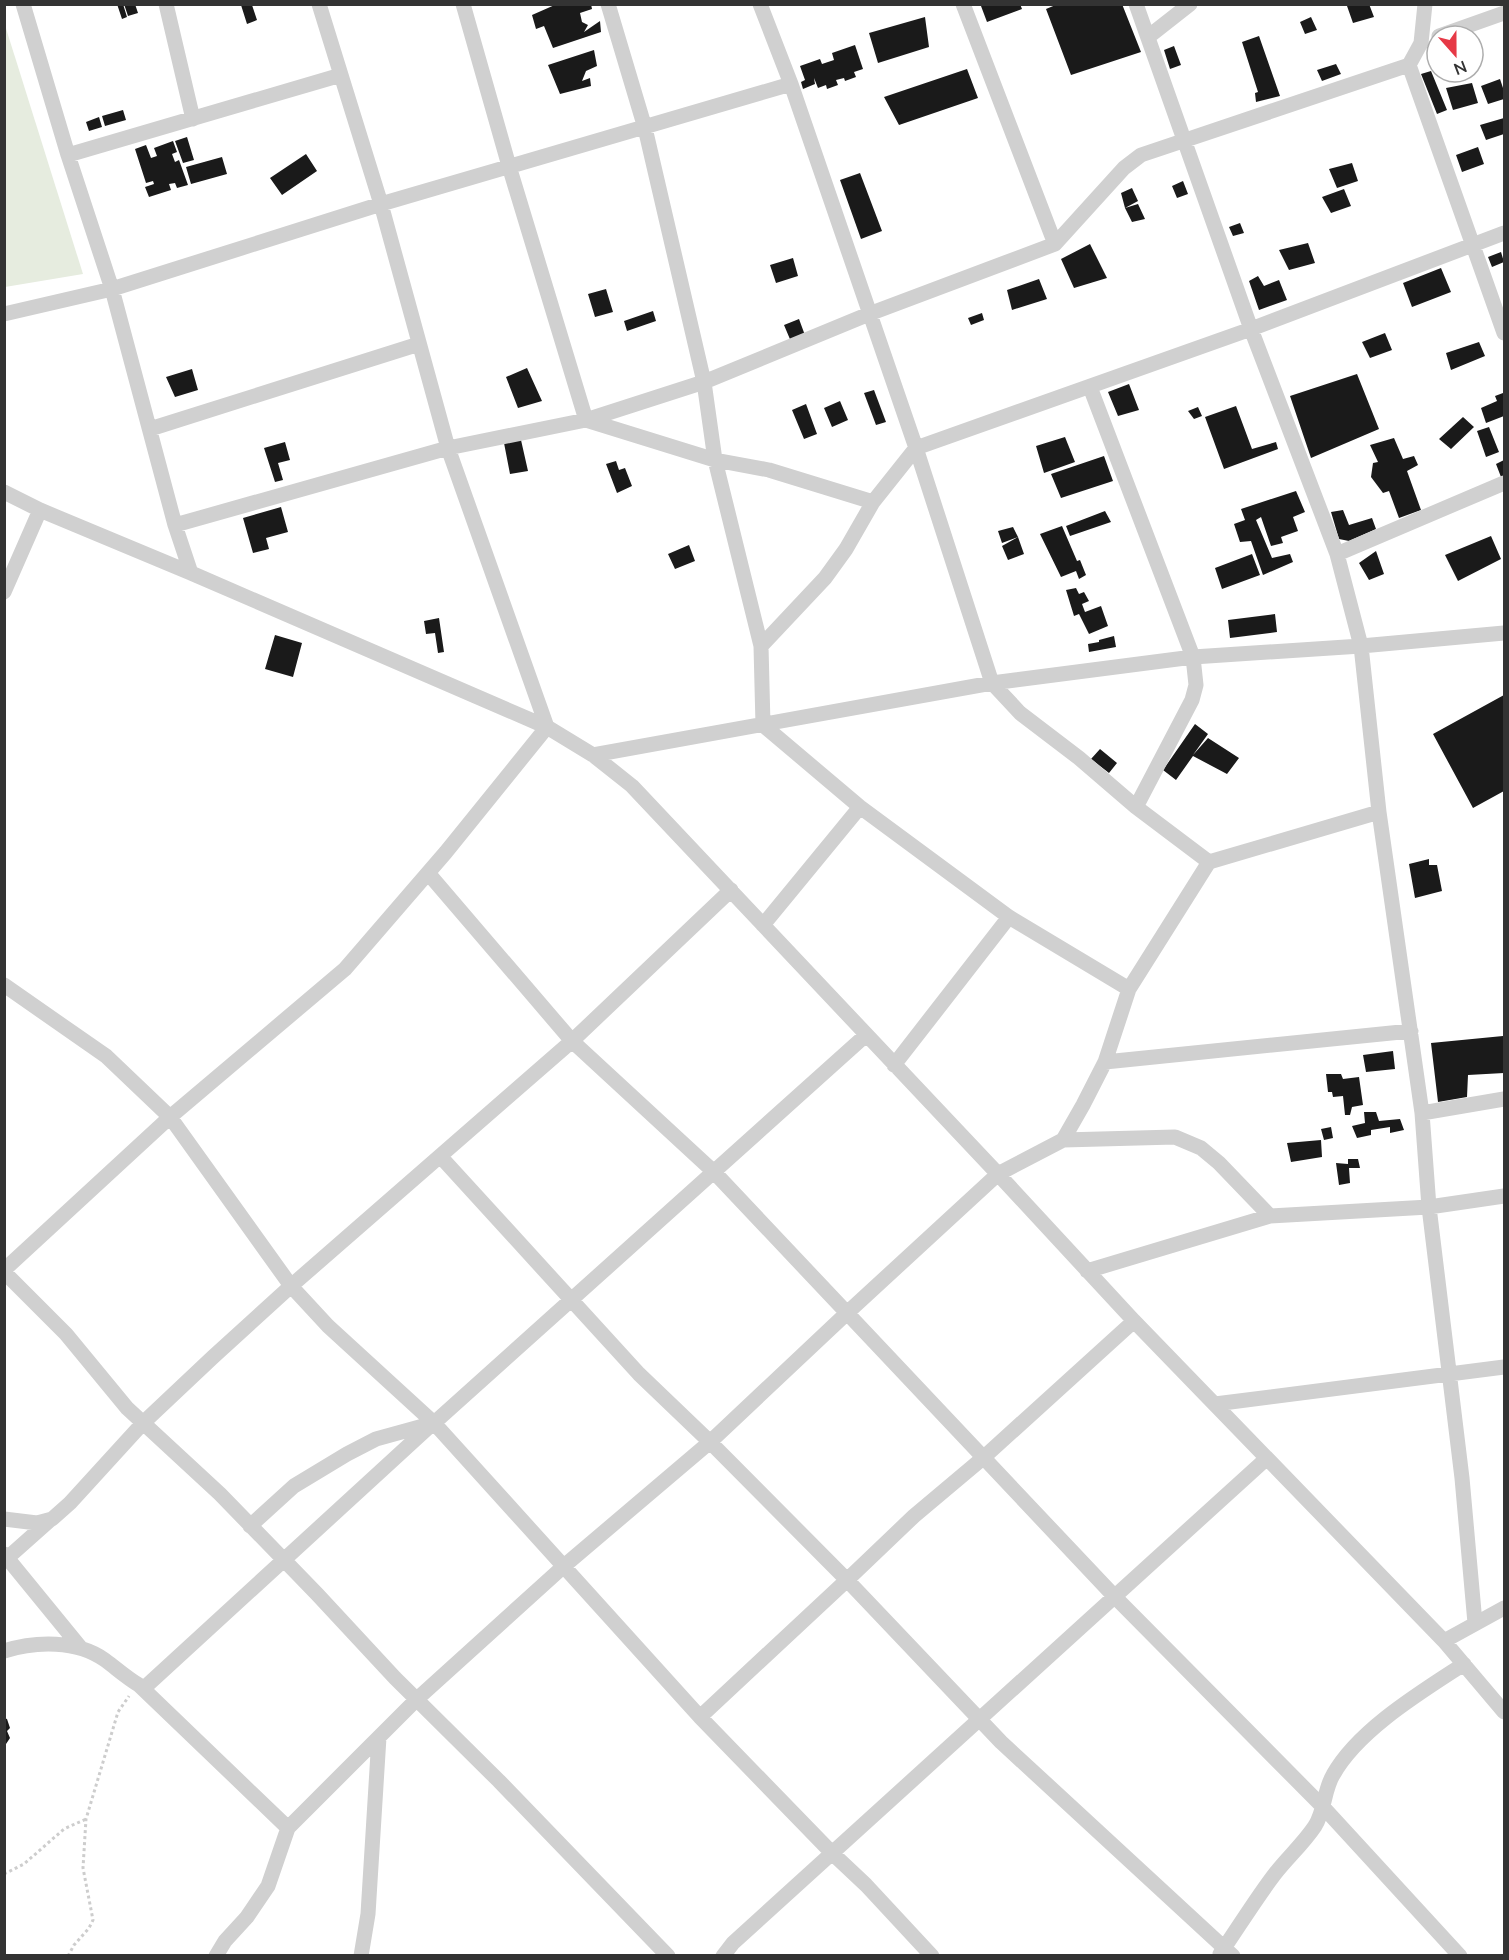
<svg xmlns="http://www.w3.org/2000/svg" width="1509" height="1960" viewBox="0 0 1509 1960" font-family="Lato,sans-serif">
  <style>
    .green { fill: #e6ecdf }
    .building { fill: #1a1a1a }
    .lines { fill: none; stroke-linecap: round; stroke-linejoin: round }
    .path { stroke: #cdcdcd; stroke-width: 3; stroke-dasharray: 3 3; stroke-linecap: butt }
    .street { stroke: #d0d0d0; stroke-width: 15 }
  </style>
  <rect width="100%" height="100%" fill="#fff"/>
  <path class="green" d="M4 22 83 274 5 287H4Z"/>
  <path class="building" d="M117 4H123L127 17 122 19Z
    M124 4H135L138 13 128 16Z
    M557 4H591L592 9 580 13 582 22 588 25 584 32 600 21 601 32 553 48 544 26 536 29 532 15Z
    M984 4H1020L1022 9 987 22 981 6Z
    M1058 4H1122L1141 52 1071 75 1046 9Z
    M1354 4H1369L1374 17 1353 23 1347 6Z
    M241 5H252L257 20 247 24Z
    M925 17 929 47 878 63 869 33Z
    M1311 17 1317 30 1305 34 1300 22Z
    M1259 36 1280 96 1256 102 1255 93 1258 92 1242 42Z
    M855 45 863 69 854 72 856 77 845 81 844 78 836 80 838 85 827 89 826 85 818 88 814 78 815 84 803 89 801 82 805 80 800 66 820 59 822 64 834 60 832 53Z
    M1174 46 1181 65 1170 69 1164 50Z
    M594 50 597 66 586 71 582 81 590 78 591 86 560 94 548 65Z
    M1336 64 1341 74 1322 81 1317 70Z
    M967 69 978 98 899 125 884 97Z
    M1431 71 1447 110 1437 114 1421 74Z
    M1500 79 1504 91V99L1488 104 1481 86Z
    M1472 83 1478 103 1453 110 1446 88Z
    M123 110 126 120 105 126 102 116Z
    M99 117 102 127 89 131 86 122Z
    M1504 118V134L1486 140 1480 125Z
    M187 137 194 160 183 163 175 141Z
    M173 141 177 152 172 154 175 162 179 160 188 185 177 188 175 183 169 184 171 190 149 197 145 187 154 184 153 181 146 183 135 149 146 145 151 158 157 156 154 148Z
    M1478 147 1484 164 1462 172 1456 155Z
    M306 154 317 171 282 195 270 178Z
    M222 157 227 174 191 184 186 167Z
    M1352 163 1358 181 1337 188 1329 169Z
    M860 173 882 231 861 239 840 180Z
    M1183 181 1188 194 1177 198 1172 186Z
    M1132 188 1138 201 1125 208 1138 204 1145 219 1132 222 1125 208 1121 193Z
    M1344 189 1351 206 1331 213 1322 197Z
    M1240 223 1244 233 1233 236 1229 227Z
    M1308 243 1315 263 1289 270 1279 250Z
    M1090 244 1107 278 1074 288 1061 259Z
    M1501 252 1504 262 1492 267 1488 257Z
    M793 258 798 276 776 283 770 265Z
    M1441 268 1451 292 1412 307 1403 283Z
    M1258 276 1264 286 1279 280 1287 300 1259 310 1249 281Z
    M1039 279 1047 299 1012 310 1007 290Z
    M606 289 613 312 595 317 588 294Z
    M653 311 656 321 627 331 624 321Z
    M982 313 984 320 971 325 968 318Z
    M799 319 806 338 792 344 784 325Z
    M1385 333 1392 350 1370 358 1362 342Z
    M1479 342 1485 356 1451 370 1446 353Z
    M527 368 542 401 518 408 506 377Z
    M192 369 198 390 175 397 166 377Z
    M1357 374 1379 429 1311 458 1290 396Z
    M1129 384 1139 410 1118 416 1108 392Z
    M874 390 886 422 876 425 864 393Z
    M1503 393 1504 416 1486 423 1481 408 1497 401 1495 396Z
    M840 401 848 420 832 427 824 408Z
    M806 404 817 434 804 439 792 410Z
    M1236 406 1252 449 1276 442 1278 449 1224 469 1205 417Z
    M1198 407 1202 416 1194 419 1188 411Z
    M1463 417 1474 427 1451 449 1439 439Z
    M1489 427 1499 452 1486 457 1477 431Z
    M1065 437 1075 462 1044 473 1036 446Z
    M1394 438 1403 459 1414 456 1418 465 1407 471 1421 510 1399 518 1389 491 1383 493 1371 477 1373 463 1378 462 1370 445Z
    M521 440 528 471 510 474 504 443Z
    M285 442 290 460 278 463 283 480 275 482 264 448Z
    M1104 456 1113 481 1061 498 1051 474Z
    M1504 460V475L1501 477 1496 464Z
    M616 461 619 470 625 468 632 486 617 493 606 464Z
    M1296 491 1305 512 1293 517 1298 531 1281 537 1283 543 1271 546 1261 517 1256 520 1272 558 1290 554 1293 562 1263 575 1251 541 1240 542 1234 524 1245 520 1241 509Z
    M281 507 288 532 266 538 269 549 253 553 243 518Z
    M1343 510 1349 525 1372 518 1376 529 1349 541 1339 539 1331 512Z
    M1105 511 1111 522 1070 536 1066 526Z
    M1062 526 1077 561 1080 560 1086 575 1079 579 1076 571 1061 577 1040 534Z
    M1013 527 1018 537 1024 554 1008 560 1002 546 1018 537 1002 543 998 531Z
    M1491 536 1501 559 1458 581 1445 555Z
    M689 545 695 561 675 569 668 554Z
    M1376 551 1384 574 1369 580 1359 563Z
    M1252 554 1260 575 1222 589 1215 568Z
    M1076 588 1079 594 1084 592 1089 601 1082 604 1085 612 1101 606 1108 626 1089 634 1079 614 1074 616 1066 590Z
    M1275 614 1277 632 1230 638 1228 620Z
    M439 618 444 652 438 653 435 633 426 634 424 621Z
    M275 635 302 643 293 677 265 669Z
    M1114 636 1116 647 1089 652 1088 644 1099 642V640Z
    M1504 695V791L1473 808 1433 734Z
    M1195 724 1208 734 1193 755 1208 738 1239 758 1227 774 1193 756 1176 780 1163 770Z
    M1100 749 1117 763 1109 773 1091 759Z
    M1429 859V865H1437L1442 891 1415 898 1409 864Z
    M1503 1036 1504 1073 1468 1075 1467 1097 1438 1102 1431 1043Z
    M1393 1051 1395 1069 1366 1072 1363 1055Z
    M1326 1074H1341L1343 1079 1359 1077 1363 1105 1352 1107 1350 1115H1345L1343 1096 1333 1097 1332 1092H1328Z
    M1364 1112H1376L1379 1121 1400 1119 1404 1130 1390 1133V1127L1371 1130V1135L1357 1138 1352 1126 1365 1123Z
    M1331 1127 1333 1138 1324 1140 1321 1129Z
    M1321 1140 1322 1157 1291 1162 1287 1143Z
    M1348 1159H1358L1360 1168H1349L1350 1183 1339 1185 1336 1163 1348 1164Z
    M4 1718 7 1719 10 1728 7 1731 10 1738 4 1747Z"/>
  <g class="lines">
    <path class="path" d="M4 1874 24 1864 64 1829 86 1819
      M68 1956 74 1945 89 1928 93 1920 83 1868 86 1819 118 1712 129 1696"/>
    <path class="street" d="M23 4 68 155 112 289 175 525 191 573 547 727 593 755 632 786 998 1174 1134 1321 1444 1641 1504 1712
      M166 4 193 119
      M463 4 509 166 586 420
      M608 4 645 128 704 382 715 460 761 646
      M760 4 791 84 916 448 992 683 1020 713 1079 758 1136 807 1209 862
      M963 4 1055 244
      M1136 4 1251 329 1337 554 1361 646 1379 812 1422 1113 1429 1207 1462 1478 1475 1623
      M1425 4 1421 43 1409 65 1504 333
      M1439 36 1504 13
      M1148 37 1190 4
      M68 155 341 75
      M4 314 112 289 381 204 791 84
      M1090 387 1193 657 1196 685 1192 700 1136 807
      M586 420 715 460 769 470 873 502
      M150 429 419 344
      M4 492 40 510 191 573
      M175 525 448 448 586 420 704 382 869 314 1055 244 1124 168 1141 155 1409 65
      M1337 554 1504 483
      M4 592 40 510
      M593 755 992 683 1193 657 1361 646 1504 633
      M428 873 572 1041 714 1172 1115 1597 1324 1808 1460 1956
      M763 925 860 807
      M4 985 106 1056 170 1117 291 1286 328 1326 434 1423 700 1717 832 1853 866 1885 932 1956
      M1129 989 1009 917 860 807 763 725 761 646 825 578 846 549 873 502 916 448 1251 329 1504 233
      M1105 1062 1411 1031
      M894 1065 1009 917
      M1422 1113 1504 1099
      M1063 1140 1175 1137 1201 1148 1219 1163 1270 1216
      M440 1156 639 1374 710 1442 847 1580 1001 1742 1233 1956
      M4 1270 170 1117 345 969 446 852 547 727 448 448 381 204 319 4
      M1087 1271 1270 1216 1429 1207 1504 1196
      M4 1272 66 1334 127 1408 220 1494 317 1594 395 1678 499 1781 668 1956
      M1215 1404 1504 1367
      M4 1519 37 1523 52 1519 70 1503 143 1423 213 1357 291 1286 572 1041 731 890
      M250 1526 294 1486 347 1454 376 1439 434 1423 866 1035
      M4 1554 80 1647
      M4 1561 49 1521
      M1444 1641 1504 1608
      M4 1651C36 1641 77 1640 105 1660 116 1668 127 1678 139 1685L288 1828
      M143 1689 431 1425
      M700 1717 847 1580 914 1516 983 1458 1134 1321
      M1220 1954C1238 1928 1255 1900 1274 1875 1287 1858 1303 1844 1315 1826 1325 1810 1324 1790 1333 1775 1358 1730 1421 1692 1464 1664
      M216 1956 225 1941 247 1917 268 1886 288 1828 379 1737
      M361 1956 368 1914 379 1737 417 1699 564 1566 710 1442 847 1313 998 1174 1063 1140 1083 1105 1105 1062 1129 989 1209 862 1379 812
      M723 1956 733 1943 1266 1459"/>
  </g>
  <rect width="1509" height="1960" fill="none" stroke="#333333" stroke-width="12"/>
  <g transform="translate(1455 54) rotate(159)"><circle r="28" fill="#ffffff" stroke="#adadad" stroke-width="1.5"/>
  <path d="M0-4.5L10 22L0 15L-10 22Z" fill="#e63946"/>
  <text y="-9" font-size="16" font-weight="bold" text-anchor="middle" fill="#333333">N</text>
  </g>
</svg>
